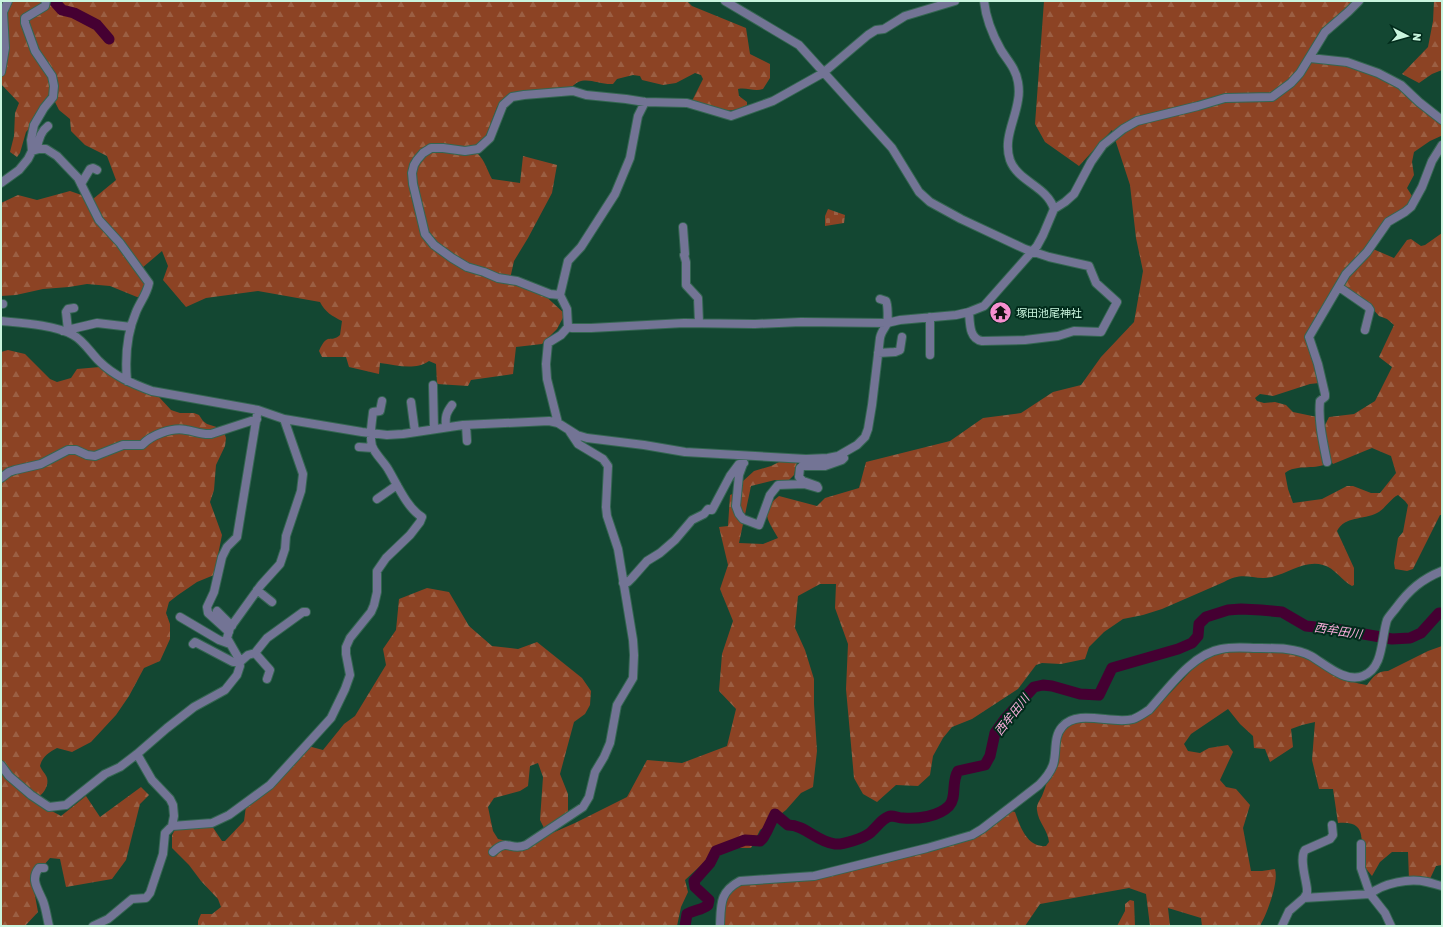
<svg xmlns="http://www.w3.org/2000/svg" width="1443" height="927" viewBox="0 0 1443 927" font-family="Rubik,'Noto Sans JP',sans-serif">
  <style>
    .forest { fill: url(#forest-firs) }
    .cemetery { fill: url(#cemetery-stones) }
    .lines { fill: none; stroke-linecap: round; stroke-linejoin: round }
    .river { stroke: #450032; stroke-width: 11 }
    .minor-casing { stroke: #346651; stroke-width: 10 }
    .minor { stroke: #737495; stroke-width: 8 }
    .labels { text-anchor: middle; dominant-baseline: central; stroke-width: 4; stroke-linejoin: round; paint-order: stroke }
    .poi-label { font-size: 11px; fill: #c9f5de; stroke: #012b1b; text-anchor: start }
    .water-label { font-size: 12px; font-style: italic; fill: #f9addb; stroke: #012b1b }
  </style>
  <defs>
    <pattern id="forest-firs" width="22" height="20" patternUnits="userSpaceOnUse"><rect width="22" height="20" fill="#8c4324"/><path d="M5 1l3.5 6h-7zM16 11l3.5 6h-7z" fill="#9b5f43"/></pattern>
    <pattern id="cemetery-stones" width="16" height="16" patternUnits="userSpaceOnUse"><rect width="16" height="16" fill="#8c4324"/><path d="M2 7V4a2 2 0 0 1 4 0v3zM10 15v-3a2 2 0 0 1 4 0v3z" fill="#9b5f43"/></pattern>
  </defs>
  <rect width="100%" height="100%" fill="#134732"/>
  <path class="forest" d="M1 1H687L692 6 746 28 750 54 770 64V78L763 89C754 92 747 87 738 89L739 96 747 102V105C740 109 734 110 726 111L692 101 703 79 701 75 695 73 676 83 663 85 642 80 640 76 633 75 617 79 613 84C597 85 583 73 571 88L514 92 505 98 497 107 488 131 478 154C485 161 487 170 492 179L520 183 523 156 557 165 552 193 528 238 514 261 510 279 528 280 565 314 557 329 542 344 516 347 513 374 471 380 468 386 437 384 436 364 429 361C414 371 397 365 380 363L379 374 349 367 346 357H322L319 351C328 331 330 344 340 335L342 321C332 316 325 312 320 302L258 291 206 298 186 307 163 280 168 266 162 251 142 268 145 285 141 297H137L110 286 87 284 69 287 43 289 16 295 1 296V203L18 195 37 200 70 191 93 199 116 180 107 156 85 145 71 131 70 119 59 110 54 100 26 132 20 153 17 157 10 152 14 136 15 113 19 103 1 84Z
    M1044 1H1352C1346 13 1332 20 1323 29 1316 36 1310 50 1307 60L1348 64 1398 86 1442 125 1441 136 1430 141 1414 152 1412 162 1414 175 1407 188 1412 196 1410 206 1385 222 1366 251 1345 271 1323 310 1308 332 1307 338 1308 342 1321 378 1319 383 1310 384 1273 396 1260 394 1255 398 1257 401 1264 403 1275 402 1286 405 1293 412 1317 417 1326 464C1313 470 1296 464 1285 473L1288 489 1293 503 1322 499 1347 486H1353L1371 493H1380L1396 473 1391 456 1372 448 1333 464 1331 461 1323 429 1329 417 1354 414 1375 401 1392 367 1379 357 1394 325 1387 319 1379 316 1371 307 1342 288 1341 286 1348 275 1373 249 1394 258 1407 240 1411 239 1421 246 1425 245 1442 233V515H1440L1413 569 1407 571 1395 569 1394 563 1398 538 1403 532 1408 505 1405 501 1398 495C1390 499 1385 509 1377 513 1363 520 1345 516 1337 531L1354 568V585L1352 586C1342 581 1335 568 1323 565 1305 560 1289 573 1272 577 1253 581 1244 570 1224 582L1162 609 1143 615 1123 619 1104 632 1089 647 1085 659 1061 664 1042 663 1036 665 1018 689 972 719 952 727 943 738 933 756 930 775 918 786 896 785 877 802 863 794 854 778 846 689 848 644 835 608 836 584H820L798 596 795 628 805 650 814 679V704L817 751 813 787 801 793 786 810 760 830 751 848H728L712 855 685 880 688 892 681 907 677 926H198V921L201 914H212L221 907 218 899 201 881 189 865 172 848V835L176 828 210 825 212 826 222 841H225L244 821 246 806 308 746 323 750 344 724 355 716 386 665 383 649 396 630 399 599 427 588 449 592 469 626 492 646 518 649 537 642 582 678 591 691 590 705 585 714 574 722 560 774 568 794V814L545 830 540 820 543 777 538 763 530 766 528 786 520 791 494 798 488 807 493 831 498 839 515 843 534 841 575 823 627 797 647 760 682 763 727 746 736 709 719 691 722 654 733 621 720 589 728 565 719 527 728 526 730 495 740 491 742 482 754 471 771 466 781 461 797 462 794 475 788 481 775 480 751 486 739 543 763 544 778 538C769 521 758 512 779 496L817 506 825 498 859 488 866 462 950 441 983 418 1021 413 1053 392 1081 385 1101 357 1134 322 1143 271 1136 238 1130 185 1112 130 1079 166 1045 142 1035 124Z
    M1434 1H1442V70L1432 74 1419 83 1402 74 1428 47 1433 21Z
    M8 350 25 354 50 379 57 382 71 378 77 369 100 367 159 397 171 410 180 413H194L199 415 203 421 207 424 223 429 226 438 225 446 216 465 214 490 210 502 222 535 214 575 197 582 178 595 169 602 166 613 170 624V639L160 661 144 668 129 696 116 715 91 742 72 752 57 748C49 752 42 757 40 766 42 771 46 774 47 778 49 785 44 794 38 797L14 779 1 762V352Z
    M1442 646V865L1436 866 1429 881 1409 880 1408 852H1392L1380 862 1372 876C1369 872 1364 867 1363 863 1359 843 1370 820 1338 823L1333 789H1319L1312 760 1315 722 1302 725 1291 729 1293 747 1270 762 1265 749 1254 748 1253 736 1240 724 1228 709 1191 734 1184 744 1188 751 1200 753 1209 748 1228 745 1233 752 1220 780 1226 787 1236 789 1250 805 1243 828 1251 871H1262L1275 869C1279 882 1267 914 1260 926H1202L1201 918 1168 908 1170 926H1150L1146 894 1129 888 1040 904 1025 926H723C725 907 722 895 740 884L818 878 966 841 1011 811 1015 812C1020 826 1027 848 1046 846L1049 842C1048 830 1038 822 1037 810 1036 805 1040 800 1042 796 1050 777 1052 757 1060 739 1063 731 1067 727 1074 723L1147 716 1157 707 1200 661C1223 645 1289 648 1314 661 1332 671 1344 682 1367 685 1373 677 1377 671 1388 671L1428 651Z
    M1 770 26 797 61 816 86 796 100 817 141 787 149 795 140 804 126 860 112 879 66 887 60 859 50 858 32 879 38 912 25 926H1Z
    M1130 900 1134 901 1135 926H1117L1125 911V904Z"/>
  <path class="cemetery" d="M828 209 845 215 844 223 825 226V216Z"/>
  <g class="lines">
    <path class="river" d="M54 1 62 10 74 13 97 25 109 39
      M685 926 687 914C694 910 702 910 708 905L709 900 695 887 694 881 710 863 716 851 745 840 760 841 763 838 767 831 775 814 788 825C805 825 817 842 835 844 843 845 864 838 870 833 876 828 883 817 891 816 895 816 899 818 903 818 918 819 938 817 949 806 957 798 951 782 958 771L985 765 990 756 995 733 1005 719 1034 687 1043 685 1052 686 1080 694 1099 695 1112 668 1178 649 1192 643 1198 636 1199 624 1206 617 1228 610 1241 609 1261 610 1282 612 1306 626 1335 629 1392 639 1410 638 1421 633 1439 613H1442"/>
    <defs>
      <path id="minor" d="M725 1 799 45 892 148 919 192 930 202 961 219 1025 249 1049 257 1089 266 1096 283 1117 302 1101 332 1074 331 1058 336 1025 340 982 341C969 339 970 323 969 312
        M984 1C986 19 992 34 1001 50 1008 61 1016 69 1018 82 1019 88 1019 95 1018 100 1015 121 1003 139 1010 160 1018 182 1047 186 1054 209
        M1310 58 1347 62 1378 73 1401 85 1419 102 1442 120
        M1 72 5 48 3 12 8 1
        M37 149C38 141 41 131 48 126
        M32 151 39 149H46L57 156 78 178 99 220 120 243 149 283C147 294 140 302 136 312 127 333 125 358 127 381
        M1 183 19 170 28 159 32 151 31 140 34 125 44 108 53 97 54 86 52 76 35 51 25 23V18L45 6 46 1
        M81 184 90 169 93 168 97 170
        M683 227 685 254 684 255 686 262V285L698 298 699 323
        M1339 287 1368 307 1370 310 1365 330
        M560 295 550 294 517 281 498 278 484 272 467 267 452 258 434 245 425 234 413 184 412 173 414 165 417 160 423 153 431 148H443L465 151 478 149 490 138 503 105 512 97 524 95 573 91 586 95 626 99 645 102 687 103 731 116 773 101 823 73 868 35 876 30 884 29 905 16 955 1
        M1 304H3
        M930 317V355
        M1 321C22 323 55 325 73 335 83 340 91 353 99 361 114 376 133 384 152 391L258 410 284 419 362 432 387 435 403 434 463 425 549 421 558 423 577 435 587 438 644 445 685 452 806 459 828 458 838 456 857 445 865 437 868 429 872 405 880 338C881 332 884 329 887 324 888 320 888 305 886 301L880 299
        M568 327 572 328H591L684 323 755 324 801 322 887 323 900 320 956 315 969 312 984 306 1037 246 1043 235 1054 209 1065 202 1074 194 1091 162 1103 145 1123 129 1137 121 1198 106 1225 98 1272 97 1291 83 1300 73 1325 32 1348 12 1359 1
        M68 330 66 312 68 309 74 308
        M63 331 97 323 131 327
        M878 353 895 352 900 350 902 337
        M433 385 434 429
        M411 402 415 432
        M558 423 547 379 546 364 548 343 561 335 568 327 567 309 560 295 568 261 581 247 615 194 630 158 638 116 645 102
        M466 425 467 441
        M446 427C445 417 446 413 452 405
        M359 447 373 448
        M1327 462C1323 442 1318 421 1320 401L1325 397V394L1318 364 1309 337 1346 274 1367 252 1388 222 1405 212 1411 207 1422 187 1432 161 1442 145
        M743 464 739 475 736 506 739 514 743 519 759 525 770 495 778 485 804 484 818 488 817 486 803 481 799 477 800 468 802 466H825L842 460 844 458
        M1 478 9 472 15 470 41 464 68 450H76L87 455 95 456 123 445H142C151 435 172 427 186 430 194 431 202 435 211 434L257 419
        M377 499 397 485
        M623 583 628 582 632 578 647 561 660 553 675 540 692 520 704 514 708 509 712 510 730 476 739 464H743L744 463
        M257 590 272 602
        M217 611 232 626
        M180 617 219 640 230 644
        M229 632 208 613 207 607 214 592 222 557 227 547 237 537 257 415
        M193 644 195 642 233 662H240L248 655 255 653 267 638 303 612H306
        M255 653 270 670 267 679
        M137 754 152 780 170 799 173 805 174 816 172 826
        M1 765 9 776 31 795 49 807 66 805 105 774 120 767 137 754 167 728 194 707 225 690 237 675 240 666 239 659 227 638 230 628 261 585 280 564 285 549 286 536 301 491 303 474 284 419
        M1361 844V868L1370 894 1385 913 1391 926
        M493 852C508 837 510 852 526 845L583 807 589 797 595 772 604 757 610 743 617 705 633 678 634 655 633 640 618 549 607 516 606 507 608 466 603 459 578 444 570 432
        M44 868H39C30 879 38 889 43 901 46 909 47 918 49 926
        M1304 898 1307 893V889C1306 879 1299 858 1305 850L1330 839 1333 835 1332 825
        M93 926 108 919 132 899 146 898 150 893 163 854 165 833 172 826 212 823 229 815 270 785 331 718 345 689 350 675 346 654V647L350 638 371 612 374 605 377 592V571L386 558 410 535 420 522 422 517C407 508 397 484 388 469 384 462 375 454 372 446 369 434 372 423 373 412L380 411 382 401
        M720 926C721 905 719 892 740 881L814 876 927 848 972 835 982 829 1039 785C1045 779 1050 773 1053 765 1057 753 1053 737 1062 727 1077 708 1113 725 1133 719 1139 717 1144 713 1149 710 1168 689 1192 654 1221 649 1234 646 1248 648 1261 648 1277 648 1296 648 1311 656 1325 664 1345 683 1363 676 1384 668 1381 638 1387 620 1389 616 1393 612 1396 608 1409 590 1422 579 1442 571
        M1282 926 1289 911 1304 898 1370 894C1384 883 1409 878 1427 882 1432 883 1437 885 1442 886"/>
    </defs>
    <use href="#minor" class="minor-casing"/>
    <use href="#minor" class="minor"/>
  </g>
  <defs>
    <symbol id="temple-disc" viewBox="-11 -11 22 22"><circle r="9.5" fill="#f690d0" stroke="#012b1b"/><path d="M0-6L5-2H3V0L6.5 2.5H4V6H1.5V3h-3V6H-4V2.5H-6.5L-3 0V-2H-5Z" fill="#111"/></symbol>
  </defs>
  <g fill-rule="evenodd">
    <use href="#temple-disc" x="988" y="300" width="25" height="25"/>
  </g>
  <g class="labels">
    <g class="poi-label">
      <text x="1016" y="313">塚田池尾神社</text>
    </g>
    <g class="water-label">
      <text transform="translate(1338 631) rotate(9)">西牟田川</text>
      <text transform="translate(1012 715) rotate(-52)">西牟田川</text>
    </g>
  </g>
  <rect width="1443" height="927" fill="none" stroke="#c9f5de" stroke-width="4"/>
  <g transform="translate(1407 36) rotate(96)" stroke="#012b1b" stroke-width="3" paint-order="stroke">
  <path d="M0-3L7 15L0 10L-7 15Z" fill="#c9f5de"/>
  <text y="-6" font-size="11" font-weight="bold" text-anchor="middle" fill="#c9f5de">N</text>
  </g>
</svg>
